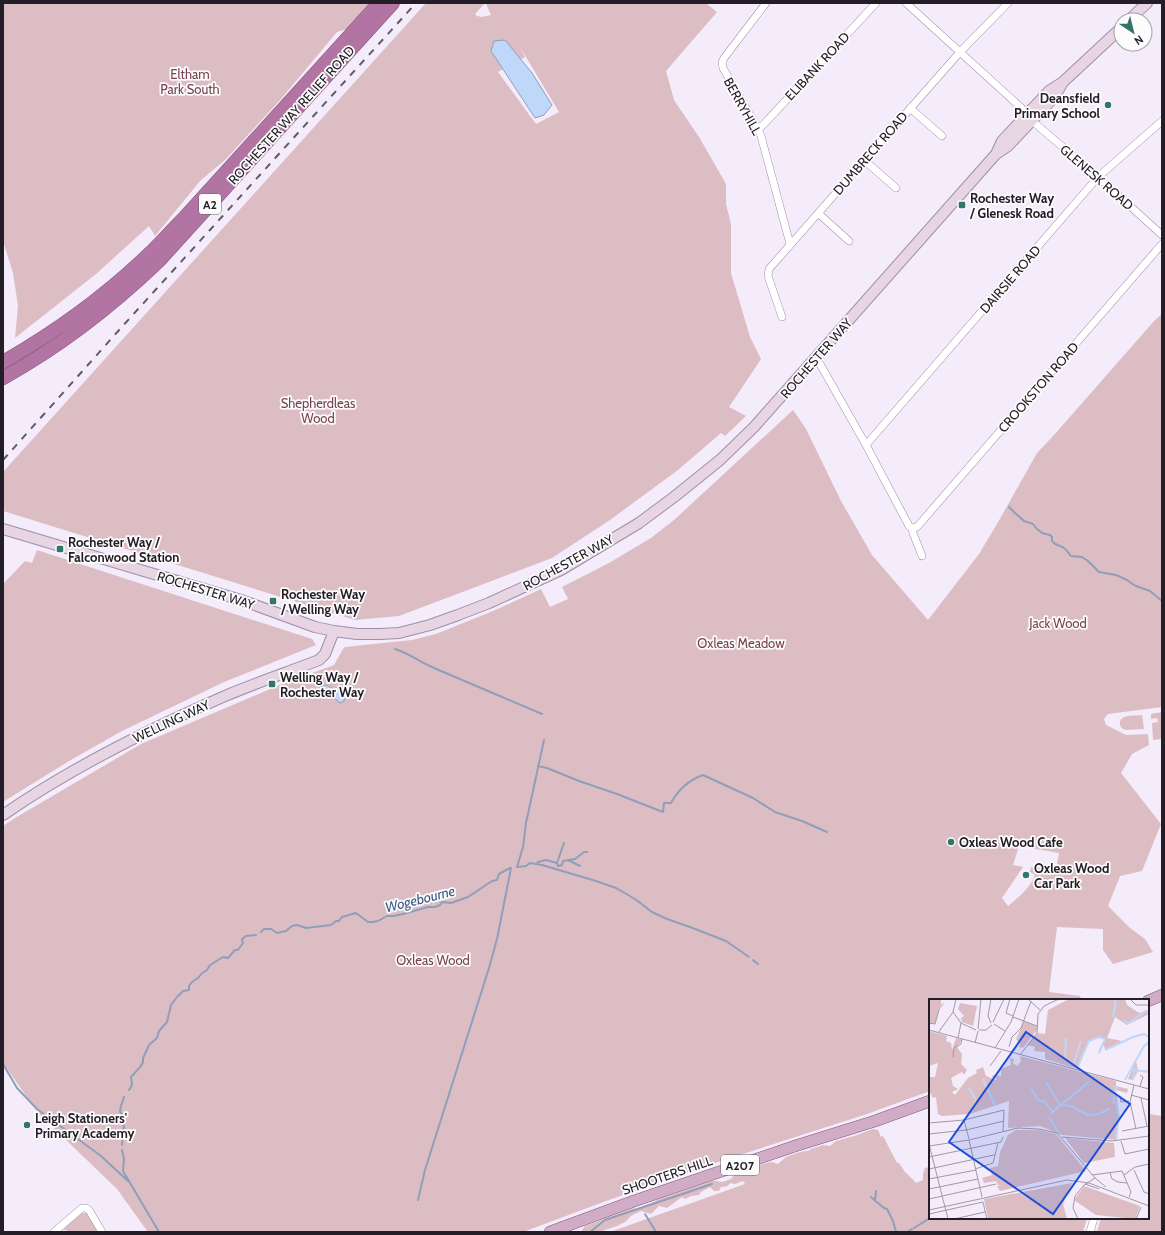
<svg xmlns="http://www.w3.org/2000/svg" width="1165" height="1235" viewBox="0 0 1165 1235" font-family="Cabin,sans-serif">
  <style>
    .green { fill: #dcbdc4; fill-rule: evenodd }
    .water { fill: #bfd7f8; stroke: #909fb9 }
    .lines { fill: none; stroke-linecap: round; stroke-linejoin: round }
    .stream { stroke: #909fb9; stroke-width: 2 }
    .street-casing { stroke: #9d8fa8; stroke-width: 8 }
    .secondary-casing { stroke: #9d8fa8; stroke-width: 12 }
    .primary-casing { stroke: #805677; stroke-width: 12 }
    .highway-casing { stroke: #805677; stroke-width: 14 }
    .street { stroke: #fff; stroke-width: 7 }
    .secondary { stroke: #e8d5e3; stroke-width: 10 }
    .primary { stroke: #d1acc7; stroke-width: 11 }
    .highway { stroke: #b274a2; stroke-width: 13 }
    .rail { stroke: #625b67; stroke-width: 2; stroke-dasharray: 7 7; stroke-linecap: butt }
    .poi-dot { fill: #337667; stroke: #fcfcfc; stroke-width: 1.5 }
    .labels { text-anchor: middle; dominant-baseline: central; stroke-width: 3.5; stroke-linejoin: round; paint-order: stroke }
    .shield { fill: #fcfcfc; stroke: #646067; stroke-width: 1 }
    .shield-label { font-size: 12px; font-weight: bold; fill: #231d27 }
    .street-label { font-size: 13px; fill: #231d27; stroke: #fcfcfc }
    .park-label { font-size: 13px; fill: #7b4152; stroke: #fcfcfc }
    .poi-label { font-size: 13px; font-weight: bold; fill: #231d27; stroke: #fcfcfc; text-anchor: start }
    .water-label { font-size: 14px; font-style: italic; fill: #385985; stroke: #fcfcfc }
    .inset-river { fill: none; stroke: #bfd7f8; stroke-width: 2 }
    .inset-road { fill: none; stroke: #a099a6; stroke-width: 1 }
    .view { fill: #1d4ed8; fill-opacity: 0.15; stroke: #1d4ed8; stroke-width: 2 }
    .inset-edge { fill: none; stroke: #231d27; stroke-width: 2 }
  </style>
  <rect width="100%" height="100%" fill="#f4ebfb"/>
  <path class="green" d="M3 3H370L350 28 337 32 281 99 225 160 200 181 155 236 149 226 96 274 15 338 18 306 13 273 3 241Z
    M426 3H485L475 14 477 16 482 17 491 15 486 4 487 3H706L717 12 666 71 674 100 699 137 726 184V204L731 224V273L750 337 761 359 729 407 746 416 725 436 721 433 678 470 610 520 552 558 399 616 355 620 3 511V472ZM520 47 559 112 536 124 498 72 525 57Z
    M1162 314V707L1108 714 1104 719 1106 725 1126 735 1148 734 1149 745 1132 754 1121 773 1161 824 1142 871 1120 876 1108 906 1130 928 1145 939 1153 952 1113 964 1103 950V929L1057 927 1049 992 1080 996 1082 1000H930V1091L867 1114 724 1160 606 1201 523 1232H148L117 1189 39 1114 3 1063V826L15 818 141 744 282 684 334 665 343 649 345 647 412 640 436 634 493 611 541 589 550 607 568 599 562 587 609 563 651 538 674 520 793 410 806 429 841 501 872 555 928 620 979 554 997 524 1037 453 1054 435 1155 320ZM1019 846 1059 853 1056 870 1031 867 1030 872 1035 875C1030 888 1019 897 1008 906L1002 898 1023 867 1013 865Z
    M37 550 312 639 316 645 224 682 122 731 69 761 3 802V584L25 561 32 563Z
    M1162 712V739L1153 740 1152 723 1158 722 1157 718 1151 719V714Z
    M1142 715 1144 729 1126 730C1123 729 1119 727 1120 722 1121 714 1136 716 1142 715Z
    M1148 1112 1149 1114 1162 1116V1232H1097L1101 1218H1148Z
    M873 1129 878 1130 881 1137 883 1136 897 1163H899C901 1166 903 1169 905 1172 909 1176 912 1178 916 1183L923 1180V1174L925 1168 930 1167V1218H1087L1083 1232H610L745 1184 743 1181 735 1184 730 1183 728 1186 721 1187 719 1191H714L710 1187 701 1192 699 1195 691 1196 685 1199 682 1197 667 1208 659 1206 651 1214 641 1211 631 1216 625 1222 617 1226 599 1232H583L582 1230 585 1226 634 1208 635 1209 654 1202 657 1200 712 1181H717L722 1182 731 1179 735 1174 766 1163 772 1162 778 1164 786 1157 797 1153 805 1151H808L811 1149 823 1145 830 1146 836 1141 854 1136Z
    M82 1213H86L89 1215 99 1232H72L62 1229Z"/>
  <path class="water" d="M505 40 532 73 552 105 544 115 535 118 491 51 494 41Z
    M326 685 345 695 344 701 340 703 332 696 321 692 320 687Z"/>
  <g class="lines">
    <path class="stream" d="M1009 507 1015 513 1024 521 1033 524 1037 529 1042 533 1050 535 1052 537V541C1057 547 1059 544 1064 548 1067 550 1069 554 1071 556L1082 557 1088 561 1099 572 1116 575 1127 580 1131 583 1136 586 1150 591 1162 601
      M395 649C409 653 421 663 434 668 470 683 506 699 542 714
      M538 766 547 768 579 781 617 794 663 812 664 803H671C678 790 689 780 703 775L753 798 775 812 802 821 827 832
      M568 860 580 866
      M557 863 564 843
      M537 864 538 862 546 860 557 863 558 866 562 865 563 861 575 859 584 852H587
      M517 867 526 866 530 863 542 865 596 881 616 888 635 899 652 912 667 919 690 927 726 941 749 957
      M517 867 523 847 526 823 544 740
      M261 932 264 929H271L277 933 286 931 292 926 297 925 306 928 331 925 336 921H339L342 917 356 913 368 922H373L378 921 387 916H393L403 914 428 907H435L440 905 442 902 451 903 468 897 492 881 497 880 499 874 510 868
      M753 960 758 964
      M3 1064 17 1088 37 1109 101 1156 128 1181
      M129 1090 132 1085 131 1077 141 1066 143 1062V1058L149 1045 157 1038 159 1031 167 1022 171 1005 177 997 183 991 189 990V986L192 982 198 978 202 973 207 970 210 965 223 957 228 958 235 950H238L243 943 242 939 246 936 256 935
      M122 1145 124 1126 121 1121 123 1115 120 1112 121 1106 124 1097
      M122 1150 124 1159 123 1171 159 1232
      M871 1197 884 1208 887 1209 893 1221 896 1232
      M418 1200 425 1170 489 968 497 939 511 868
      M875 1201 876 1191
      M645 1214 656 1232
      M914 1228 930 1218
      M590 1232 605 1220 712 1184
      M907 1232 912 1229"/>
    <defs>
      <path id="street" d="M766 3 724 58 722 63 723 68 758 129 761 136 790 244
        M906 3 1027 113
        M910 108 942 136
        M1031 120 1098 177 1162 235
        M758 129 764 124 876 3
        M864 160 896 188
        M818 213 849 241
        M782 317 768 276 769 269 960 52 1008 3
        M816 357 866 445 909 526 912 528 917 527 1162 244
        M866 445 1098 177 1162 121
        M912 528 913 533 922 556
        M54 1232 82 1208H86L89 1210 102 1232
        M1090 1232 1094 1218"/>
      <path id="secondary" d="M1129 20 1147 3
        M996 154 1002 141 1049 91 1063 82 1121 28
        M3 529 241 600 315 627 334 631 357 634H380L399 633 430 625 458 615 489 603 561 570 639 523 674 497 720 460 754 427 996 154 1008 146 1055 96 1063 82
        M3 815C72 767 149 729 225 696 256 683 288 672 319 660L325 654 334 631"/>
      <path id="primary" d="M1148 1001 1162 995
        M550 1232 634 1201 795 1146 875 1121 930 1101"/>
      <path id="highway" d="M3 362C57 331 108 294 152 251 163 240 173 229 184 218L379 3
        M3 378C61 346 111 307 159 261L393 3"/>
    </defs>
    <use href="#street" class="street-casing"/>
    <use href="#secondary" class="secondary-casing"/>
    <use href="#primary" class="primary-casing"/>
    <use href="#highway" class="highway-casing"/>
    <use href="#street" class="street"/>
    <use href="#secondary" class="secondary"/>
    <use href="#primary" class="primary"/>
    <use href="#highway" class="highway"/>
    <path class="rail" d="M3 460 120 329 416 3"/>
  </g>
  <g class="poi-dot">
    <circle cx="1108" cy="105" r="4"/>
    <rect x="958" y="201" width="8" height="8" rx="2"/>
    <rect x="56" y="545" width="8" height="8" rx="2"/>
    <rect x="269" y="597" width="8" height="8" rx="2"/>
    <rect x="268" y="680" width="8" height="8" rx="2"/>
    <circle cx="951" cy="842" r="4"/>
    <circle cx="1026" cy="875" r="4"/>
    <circle cx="27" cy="1125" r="4"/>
  </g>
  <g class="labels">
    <g class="shield">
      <rect x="199" y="194" width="22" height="20" rx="3"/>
      <rect x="721" y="1155" width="38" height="20" rx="3"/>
    </g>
    <g class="shield-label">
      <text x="210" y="204">A2</text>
      <text x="740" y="1165">A207</text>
    </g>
    <g class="street-label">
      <text transform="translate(817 66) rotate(-47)">ELIBANK ROAD</text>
      <text transform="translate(743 106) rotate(61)">BERRYHILL</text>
      <text transform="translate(291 115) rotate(-48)">ROCHESTER WAY RELIEF ROAD</text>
      <text transform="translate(870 153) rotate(-49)">DUMBRECK ROAD</text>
      <text transform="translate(1097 177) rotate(41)">GLENESK ROAD</text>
      <text transform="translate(1010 279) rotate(-49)">DAIRSIE ROAD</text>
      <text transform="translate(816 358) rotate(-49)">ROCHESTER WAY</text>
      <text transform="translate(1038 387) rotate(-49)">CROOKSTON ROAD</text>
      <text transform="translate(568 562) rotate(-29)">ROCHESTER WAY</text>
      <text transform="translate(206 590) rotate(17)">ROCHESTER WAY</text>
      <text transform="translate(171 721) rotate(-25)">WELLING WAY</text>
      <text transform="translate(667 1175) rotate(-19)">SHOOTERS HILL</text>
    </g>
    <g class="park-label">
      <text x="190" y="74">Eltham<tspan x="190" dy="15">Park South</tspan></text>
      <text x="318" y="403">Shepherdleas<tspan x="318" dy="15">Wood</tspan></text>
      <text x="1058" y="623">Jack Wood</text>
      <text x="741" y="643">Oxleas Meadow</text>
      <text x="433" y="960">Oxleas Wood</text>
    </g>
    <g class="poi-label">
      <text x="1100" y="98" text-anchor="end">Deansfield<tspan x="1100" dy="15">Primary School</tspan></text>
      <text x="970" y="198">Rochester Way<tspan x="970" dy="15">/ Glenesk Road</tspan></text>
      <text x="68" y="542">Rochester Way /<tspan x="68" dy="15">Falconwood Station</tspan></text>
      <text x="281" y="594">Rochester Way<tspan x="281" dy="15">/ Welling Way</tspan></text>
      <text x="280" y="677">Welling Way /<tspan x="280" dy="15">Rochester Way</tspan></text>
      <text x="959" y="842">Oxleas Wood Cafe</text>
      <text x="1034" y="868">Oxleas Wood<tspan x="1034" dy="15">Car Park</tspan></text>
      <text x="35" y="1118">Leigh Stationers'<tspan x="35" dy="15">Primary Academy</tspan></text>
    </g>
    <g class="water-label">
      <text transform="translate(420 899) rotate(-14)">Wogebourne</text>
    </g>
  </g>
  <g transform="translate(929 999)">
    <rect width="220" height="220" fill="#f4ebfb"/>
    <path d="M0 0H12V6L16 3 9 13 6 25 0 24ZM140 0H196L198 6 210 14 220 11V15L198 26 186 18 178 39 193 42 176 51 175 46 168 55 176 40 168 38 159 43 149 70 116 60V53L105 52 106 48 98 46 109 34 116 35 119 11ZM31 4 48 7 44 27 33 23 32 19 35 17 29 10ZM95 22 108 27V31L94 49 90 48 91 45 87 40ZM0 32 18 37 17 42 22 44 23 51 27 39 33 41 28 48 33 55 32 65 38 71 35 76 33 73 22 79 24 87 29 90 23 93 26 96 39 79 48 74 47 71 54 68 57 77 67 81V78H63L64 76 72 77V70L82 66 81 59 85 60 84 64 88 67 92 62 91 57 187 82V87L199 90 198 94 187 91 190 114 188 141 133 136 111 127 79 129 80 102 41 115 13 117 9 115 7 98 4 99 0 91V78H6L9 64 0 67ZM207 62 209 72 204 81 199 80ZM87 131H109L127 135 157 172 71 192 68 187 73 186H69L67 182 55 184 53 179 63 176 61 169 69 167 71 153 79 136ZM136 139 185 144 186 158 155 164ZM143 184 134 205 138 220H59L55 200ZM155 187 211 207 206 220 167 216 145 201Z" fill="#dcbdc4"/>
    <path class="inset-river" d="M184 18 187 0M195 22 200 24 217 12 220 14M176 51 204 38 215 35 220 38M170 54 176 40M136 60 137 39M145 64 152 42M148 69 160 42 170 38 176 40M206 71 220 73M54 80 66 107M196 81 215 47 220 43M204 81 206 68M117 83 131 106M40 89 47 101M102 90 110 102H115L124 113M186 102 190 117 187 140M184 105 187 87M132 106 161 82M133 106 142 107 159 116M122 115 131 106M160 116 170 115 180 110M120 118 129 133"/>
    <path class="inset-road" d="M62 0 59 17 62 24M81 0 77 14 84 17M99 0 111 11M201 0 207 6H220M24 13 32 24 29 39M84 18 108 27M64 23 75 0M0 24 6 25 10 11M32 24 47 31M65 25 76 32M49 30 52 0M0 31 220 90M50 31H57L63 26M9 34 24 13 27 0M46 44 49 32M80 48 83 38 92 29 102 2M66 49 82 23 90 0M91 56 108 34 109 15 115 7 130 0M24 58 25 49 32 45 33 40M61 67 72 52M205 86 201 103 207 130M211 87 214 78 211 76M202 96 220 101M212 99 218 127M195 102 191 98 192 103 200 102M35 121 40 140M0 124 35 121 75 111 74 132M193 132 220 127M0 135 37 131 75 122M133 138 183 142 220 137M40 141 53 198M192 142 196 155 220 150M0 145 19 220M0 147 40 141 89 129 109 130 128 134 166 179 155 186 146 197 144 209 149 220M0 158 72 143 74 138M0 170 65 156M46 170 64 164 69 144M205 171 215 193 220 195M181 174 183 180 189 183 198 184M163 176 193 172 202 193 200 198M195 176 206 168 220 165M166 179 177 188M0 180 47 171M156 185 170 190M0 190 49 180M0 200 67 185M54 203 58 220M0 211 138 181 160 184 220 207M0 215 54 203M25 220 56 213M207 220 212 208"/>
    <path class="view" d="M97 33 201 105 124 215 20 143Z"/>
    <rect width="220" height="220" class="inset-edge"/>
  </g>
  <rect width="1165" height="1235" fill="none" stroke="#231d27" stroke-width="8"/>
  <g transform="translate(1133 32) rotate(145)"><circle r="19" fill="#fcfcfc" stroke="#a5a3a7"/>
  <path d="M0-3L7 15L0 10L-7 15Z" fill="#337667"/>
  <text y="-6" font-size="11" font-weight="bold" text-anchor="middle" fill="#231d27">N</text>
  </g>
</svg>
